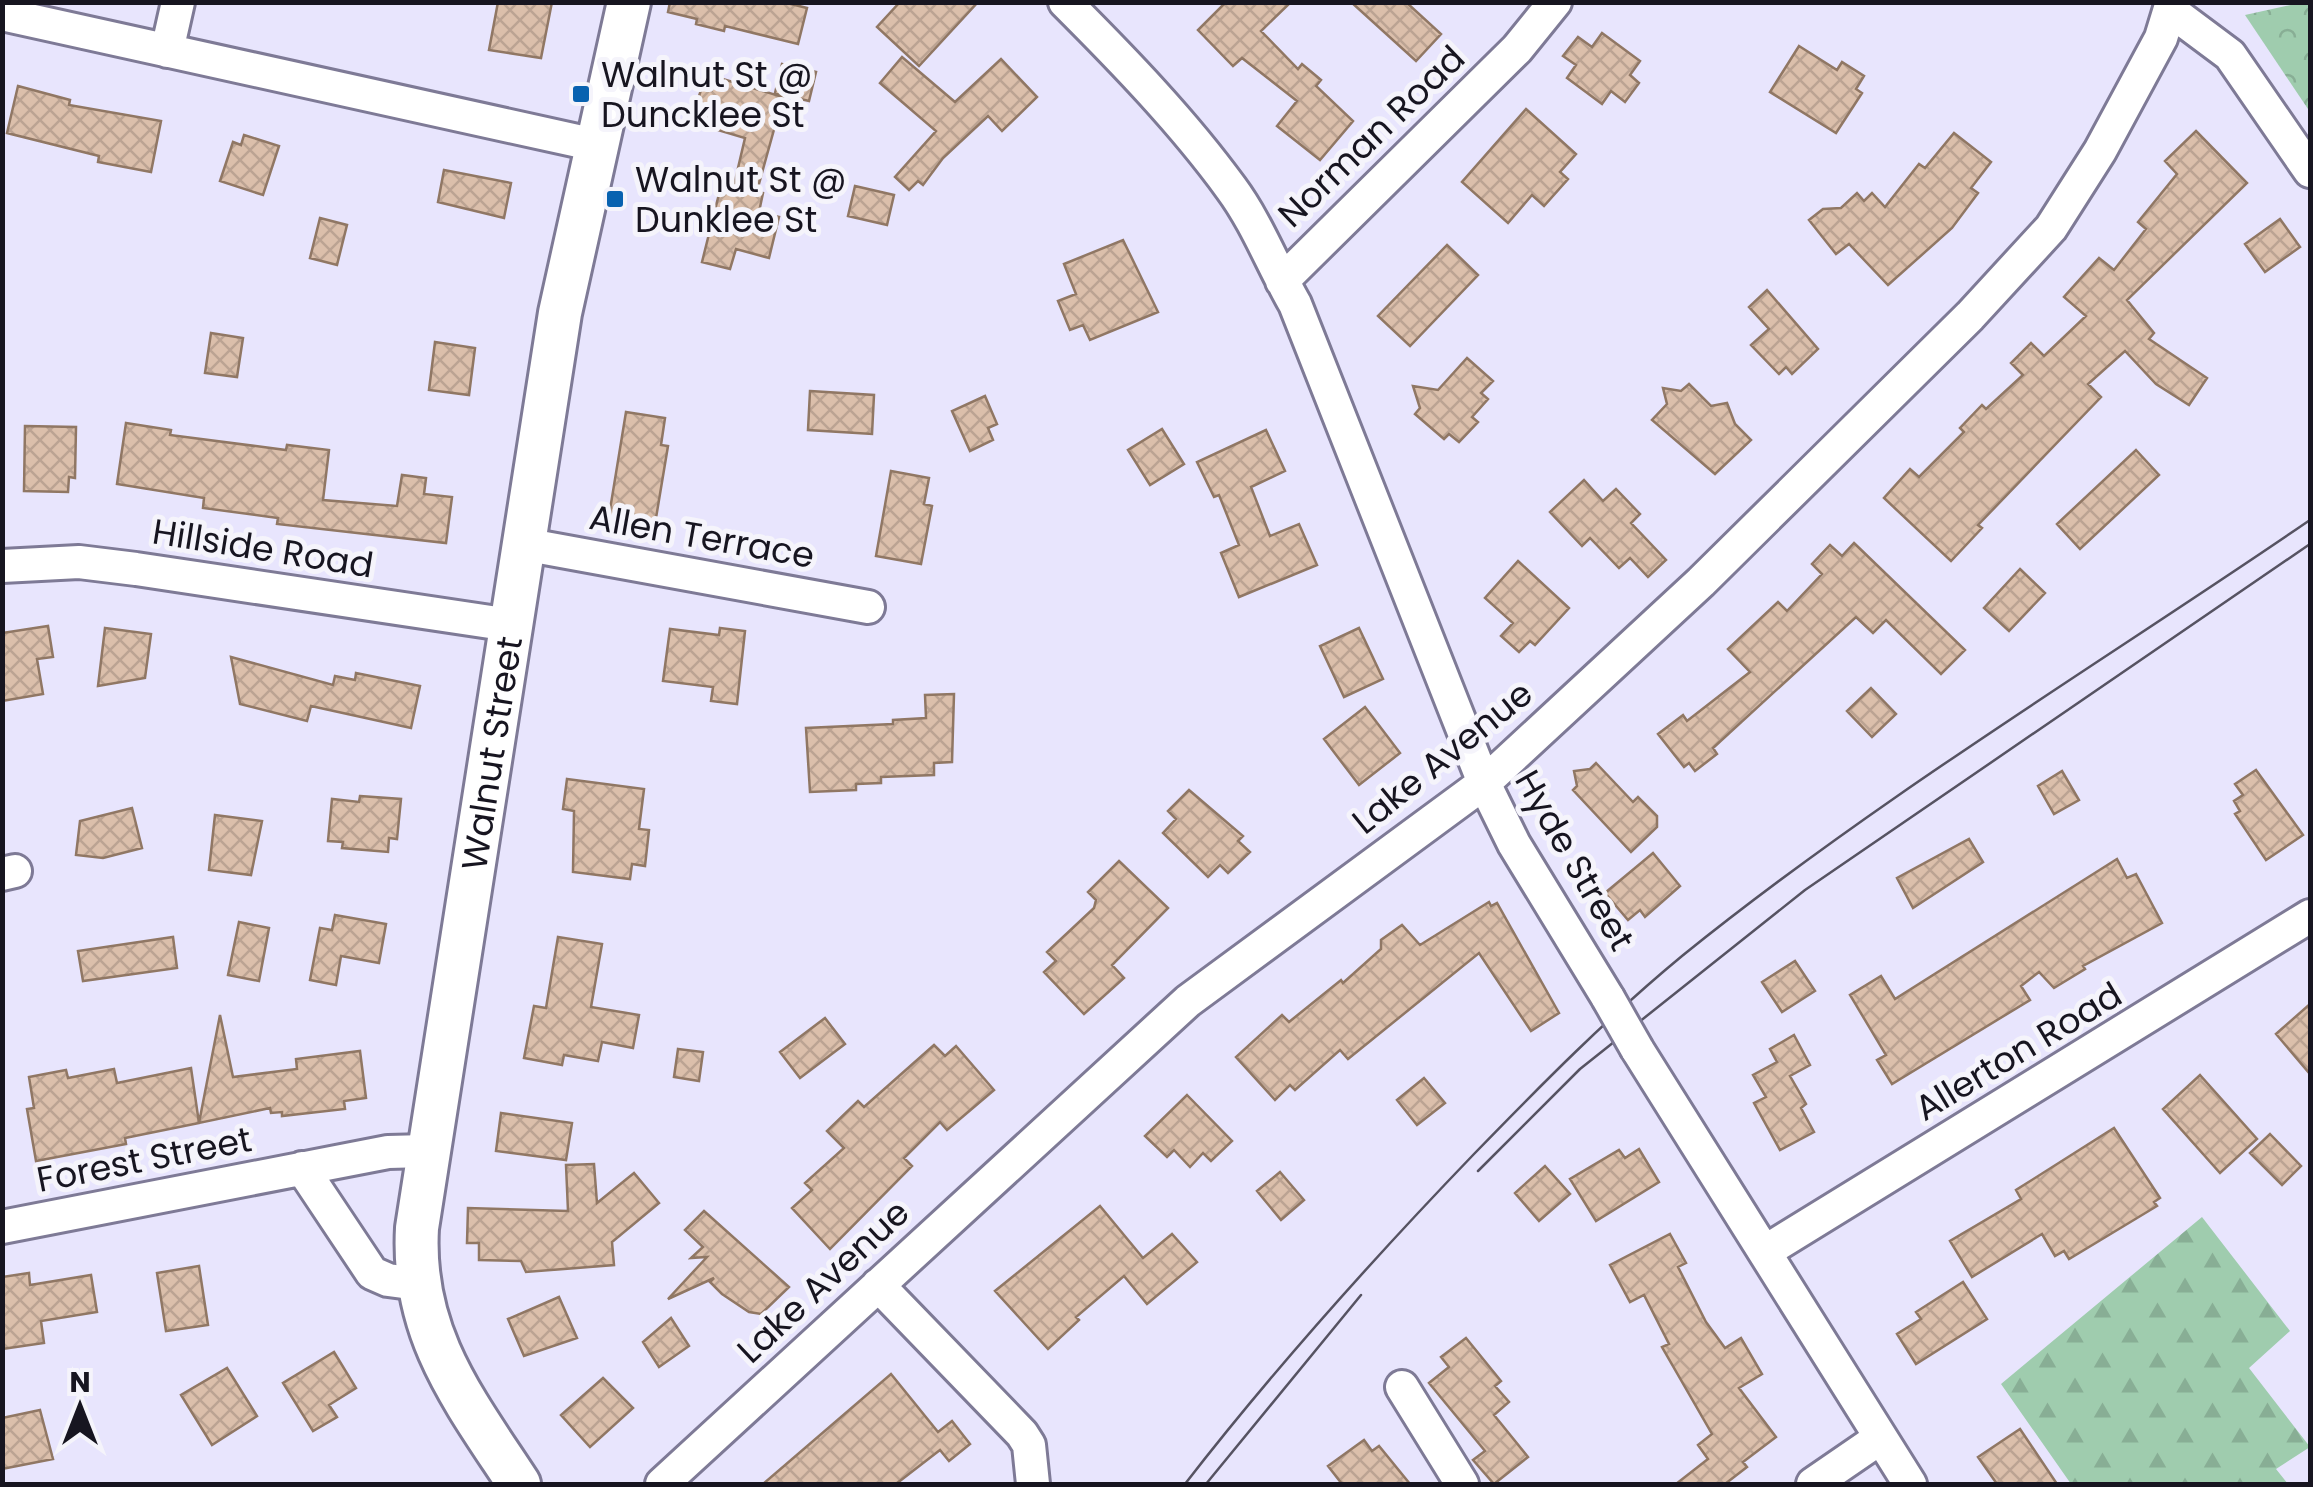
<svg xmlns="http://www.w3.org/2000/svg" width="2313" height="1487" viewBox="0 0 2313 1487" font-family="Poppins,sans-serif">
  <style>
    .forest { fill: url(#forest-firs) }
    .park { fill: url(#park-crowns) }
    .building { fill: url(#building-cross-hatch); stroke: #907764; stroke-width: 2.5 }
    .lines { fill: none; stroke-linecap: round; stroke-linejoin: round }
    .minor-casing { stroke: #7e7a96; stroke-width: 38 }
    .major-casing { stroke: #7e7a96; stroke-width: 48 }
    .minor { stroke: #fff; stroke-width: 32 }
    .major { stroke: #fff; stroke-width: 42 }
    .tram { stroke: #565362; stroke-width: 2.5 }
    .minor-bridge-casing { stroke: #7e7a96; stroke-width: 38; stroke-linecap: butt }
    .minor-bridge { stroke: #fff; stroke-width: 32 }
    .poi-dot { fill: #0862b0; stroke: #f5f4fb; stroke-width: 4 }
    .labels { text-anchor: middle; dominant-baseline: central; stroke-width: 10; stroke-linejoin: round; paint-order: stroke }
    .poi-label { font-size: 35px; fill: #171520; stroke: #f5f4fb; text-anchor: start }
    .street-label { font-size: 35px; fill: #171520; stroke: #f5f4fb }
  </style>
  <defs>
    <pattern id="forest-firs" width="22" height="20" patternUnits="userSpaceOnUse" patternTransform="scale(2.5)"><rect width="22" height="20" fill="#9fccae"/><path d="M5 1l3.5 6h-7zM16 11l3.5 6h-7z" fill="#88ae95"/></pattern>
    <pattern id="park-crowns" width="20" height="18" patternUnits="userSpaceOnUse" patternTransform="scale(2.5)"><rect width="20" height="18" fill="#9fccae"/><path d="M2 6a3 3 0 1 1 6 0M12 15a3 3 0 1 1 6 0" fill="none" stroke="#88ae95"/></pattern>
    <pattern id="building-cross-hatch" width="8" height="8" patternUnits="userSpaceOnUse" patternTransform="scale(2.5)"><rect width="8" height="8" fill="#dbbfab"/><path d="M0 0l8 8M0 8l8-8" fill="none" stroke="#bba393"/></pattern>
  </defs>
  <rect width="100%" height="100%" fill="#e8e5fd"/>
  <path class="forest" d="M2202 1217 2290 1331 2249 1368 2310 1447 2276 1469 2288 1484H2071L2001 1384Z"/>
  <path class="park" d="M2300 3H2310V112L2245 15Z"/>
  <path class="building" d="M498 2H552L541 58 489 50Z
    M670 2H783L807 8 798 44 725 26 724 31 696 24 697 19 668 12Z
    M900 2H978L919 66 877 27Z
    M1226 2H1291L1261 31 1298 69 1302 64 1321 80 1316 86 1353 121 1320 160 1277 126 1297 101 1242 58 1233 66 1198 30Z
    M1351 2H1406L1441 34 1416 61Z
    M1602 33 1640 61 1630 75 1639 83 1625 102 1611 91 1602 104 1567 78 1576 65 1563 56 1578 37 1592 47Z
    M1799 46 1837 70 1842 62 1864 76 1856 89 1862 93 1836 133 1770 92Z
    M902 57 955 102 1001 59 1037 97 1002 131 988 116 943 158 923 185 918 181 909 190 895 177 936 131 880 83Z
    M782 64 816 72 809 101 775 93Z
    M716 77 783 97 757 191 763 193 759 212 779 217 769 258 736 249 730 269 702 262 722 182 734 185 745 138 704 126 707 115 694 111 702 87 712 90Z
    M18 86 70 100 69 105 161 121 151 172 98 162 99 156 7 133Z
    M1526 109 1576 154 1560 172 1568 179 1544 206 1532 195 1508 223 1462 182Z
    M2196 131 2247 183 2127 300 2154 333 2149 339 2207 378 2189 405 2156 384 2125 351 2088 384 2101 397 1978 525 1982 528 1951 561 1884 498 1910 469 1919 477 1964 432 1960 428 1982 405 1986 409 2023 375 2011 363 2031 343 2044 356 2086 316 2064 297 2099 258 2114 270 2146 229 2138 222 2177 174 2165 161Z
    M1954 133 1991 162 1971 188 1978 193 1952 228 1888 285 1849 244 1836 254 1809 220 1823 209 1841 208 1857 193 1864 201 1872 193 1885 207 1919 164 1925 168Z
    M244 135 279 146 263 195 220 181 233 142 241 145Z
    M444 170 511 183 504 218 438 202Z
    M855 186 894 195 887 225 848 216Z
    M320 218 347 225 337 265 310 258Z
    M2280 219 2300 247 2265 272 2245 244Z
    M1123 240 1158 312 1090 340 1083 325 1070 330 1058 301 1076 294 1064 264Z
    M1447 245 1478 275 1410 346 1378 316Z
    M1767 290 1818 349 1792 374 1786 367 1779 374 1751 345 1769 329 1749 307Z
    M211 333 243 338 237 377 205 373Z
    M435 342 475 348 469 395 429 390Z
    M1467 358 1493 381 1481 393 1488 399 1472 417 1478 422 1459 442 1449 434 1444 439 1415 414 1420 408 1413 386 1438 390Z
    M1689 384 1711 406 1727 403 1735 424 1751 440 1715 474 1652 420 1667 404 1663 388 1681 391Z
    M810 391 874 395 872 434 808 430Z
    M985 396 997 424 988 428 993 440 970 451 952 411Z
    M626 412 665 418 661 445 668 446 654 530 608 522Z
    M126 423 171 430 170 435 286 450 287 445 329 450 323 500 397 506 402 475 426 478 424 494 452 497 446 543 277 524 278 518 203 508 204 498 117 484Z
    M25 426 76 427 75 478 69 477 68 492 24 491Z
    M1162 429 1184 464 1150 485 1128 450Z
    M1266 430 1285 471 1251 487 1270 536 1299 524 1317 565 1239 597 1221 553 1239 545 1219 495 1214 497 1197 462Z
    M2136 450 2159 475 2080 549 2057 524Z
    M891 471 929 478 924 504 932 506 921 564 876 556Z
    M1584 480 1603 501 1616 489 1640 514 1631 523 1666 560 1648 577 1630 558 1619 568 1590 538 1582 546 1550 512Z
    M1854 543 1965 650 1941 674 1886 620 1873 633 1856 617 1713 748 1717 754 1695 771 1689 763 1684 767 1658 734 1683 715 1687 721 1750 672 1728 649 1778 602 1787 611 1822 574 1812 564 1830 545 1842 556Z
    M1518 561 1569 608 1535 645 1530 641 1519 652 1501 636 1513 623 1485 598Z
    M2020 569 2045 593 2009 631 1984 608Z
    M48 626 53 657 37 659 43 694 2 701V633Z
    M105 628 151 634 145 678 98 686Z
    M720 628 745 631 737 704 711 701 713 687 663 681 670 629 719 635Z
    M1359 628 1383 679 1344 697 1320 646Z
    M231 657 333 685 335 676 355 680 356 673 420 686 411 728 311 706 307 721 240 704Z
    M1871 688 1896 714 1872 737 1847 711Z
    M954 694 952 762 934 763V775L881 777V783L856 784V790L810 792 806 728 893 724V720L926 718 925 695Z
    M1365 707 1400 753 1359 785 1324 739Z
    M1596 763 1633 802 1638 797 1657 816V827L1631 852 1573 790 1577 786 1574 771 1590 769Z
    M2256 770 2303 835 2266 860 2235 814 2240 811 2234 801 2243 795 2235 784Z
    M2062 771 2079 800 2054 814 2038 786Z
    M567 779 644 789 639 829 649 830 645 866 632 864 630 879 573 872 574 811 563 809Z
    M1189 790 1243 836 1238 841 1250 852 1228 873 1220 865 1208 877 1163 833 1176 819 1168 811Z
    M360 796 401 799 397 839 389 838 388 852 342 848 343 842 328 841 332 799 359 802Z
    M132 808 142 848 103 858 76 855 80 821Z
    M215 815 262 821 251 875 209 870Z
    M1969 839 1983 862 1913 908 1897 878Z
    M1653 853 1680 886 1645 917 1640 910 1628 920 1605 893Z
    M2117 859 2127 878 2136 874 2162 923 2083 966 2085 969 2054 988 2039 972 2021 986 2030 1000 1892 1084 1877 1060 1886 1055 1850 995 1881 976 1895 999Z
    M1119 861 1168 908 1112 965 1124 978 1084 1014 1044 972 1056 961 1047 952 1094 908 1096 900 1088 892Z
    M1489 902 1491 906 1497 903 1559 1013 1531 1031 1479 953 1348 1059 1340 1050 1295 1090 1290 1085 1275 1100 1236 1057 1282 1015 1289 1022 1341 980 1343 983 1381 949V940L1402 925 1420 945Z
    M335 915 386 924 379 963 341 956 336 985 310 980 320 928 332 930Z
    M239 922 269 928 259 981 228 975Z
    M173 937 177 968 83 981 78 951Z
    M558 937 602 944 591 1007 639 1015 633 1048 602 1042 598 1061 564 1055 562 1065 524 1058 534 1006 546 1008Z
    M1795 961 1815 991 1782 1012 1762 982Z
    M2310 1004V1074L2276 1034Z
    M220 1015 233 1077 297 1069 296 1059 360 1051 366 1098 344 1101 345 1109 282 1116V1112L271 1113 270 1108 199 1123Z
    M825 1018 845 1044 800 1078 780 1052Z
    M1794 1035 1810 1065 1790 1076 1806 1104 1801 1108 1814 1132 1780 1150 1754 1103 1766 1097 1753 1075 1777 1062 1770 1049Z
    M934 1045 945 1056 956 1046 994 1090 947 1130 940 1122 904 1158 912 1166 830 1249 792 1208 812 1190 805 1183 844 1148 827 1131 858 1101 864 1107Z
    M678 1049 703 1052 699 1081 674 1077Z
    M191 1068 199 1123 125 1138 126 1144 36 1161 27 1109 34 1108 29 1077 66 1070 68 1078 114 1069 117 1083Z
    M2200 1075 2257 1139 2220 1173 2163 1109Z
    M1424 1078 1445 1103 1417 1125 1397 1100Z
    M1187 1095 1232 1141 1211 1161 1203 1153 1190 1167 1174 1150 1167 1157 1145 1136Z
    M501 1113 572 1123 566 1160 496 1151Z
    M2114 1128 2160 1198 2154 1202 2157 1206 2069 1259 2064 1251 2055 1256 2042 1234 1972 1277 1950 1241 2021 1199 2016 1190Z
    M2270 1134 2301 1166 2282 1185 2250 1153Z
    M1639 1149 1659 1182 1596 1221 1570 1179 1619 1150 1625 1158Z
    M594 1164 597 1203 634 1173 659 1203 612 1242 614 1265 526 1272 521 1261 479 1260V1243H467L468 1208 568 1211 566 1165Z
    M1545 1166 1570 1194 1539 1221 1515 1193Z
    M1280 1172 1304 1200 1281 1220 1257 1191Z
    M1100 1206 1143 1258 1172 1234 1197 1262 1147 1304 1124 1276 1076 1317 1079 1320 1048 1349 995 1291Z
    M704 1211 789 1287 761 1314 749 1312 722 1294 710 1282 714 1278 668 1299 707 1257 691 1258 703 1247 685 1230Z
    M1670 1234 1686 1263 1678 1267 1706 1322 1725 1348 1741 1338 1762 1374 1739 1388 1776 1437 1743 1462 1747 1467 1725 1484H1676L1708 1459 1698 1445 1712 1434 1662 1347 1669 1344 1644 1295 1630 1302 1610 1265Z
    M199 1266 208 1325 166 1331 157 1273Z
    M29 1273 30 1285 91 1275 97 1312 41 1321 44 1343 2 1349V1277Z
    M1963 1282 1987 1319 1916 1364 1897 1334 1921 1319 1916 1312Z
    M559 1297 577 1338 524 1356 508 1319Z
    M671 1318 689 1346 659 1367 643 1342Z
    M1466 1338 1501 1381 1495 1386 1509 1402 1494 1415 1528 1457 1494 1484 1473 1460 1485 1451 1429 1383 1449 1367 1441 1357Z
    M334 1352 356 1388 329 1405 337 1417 313 1431 283 1383Z
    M227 1368 257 1416 212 1445 181 1395Z
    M891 1374 938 1432 952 1421 970 1444 949 1461 940 1450 896 1484H763Z
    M603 1378 633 1408 590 1447 561 1415Z
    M40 1410 53 1459 2 1469V1418Z
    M2020 1429 2057 1484H1997L1978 1457Z
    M1364 1440 1372 1451 1379 1446 1410 1484H1342L1328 1466Z"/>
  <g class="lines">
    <defs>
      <path id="minor" d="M1065 2C1123 60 1183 122 1231 188 1257 223 1273 266 1295 304L1484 783 1514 844 1608 998
        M2171 11 2230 55 2310 171
        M2 14 596 145
        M167 51 178 2
        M1282 281 1517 49 1555 2
        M523 544 868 607
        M2 566 79 562 136 569 510 625
        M2 874 15 871
        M1637 1049 1910 1484
        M302 1168 372 1273 388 1280 418 1284
        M2 1227 388 1152 426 1151
        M1766 1251 2310 916
        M878 1285 1022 1434 1029 1445 1033 1484
        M1402 1387 1462 1484
        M662 1484 1188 1001 1484 783 1701 582 1970 316 2051 228 2100 151 2161 38 2172 2
        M1813 1484 1880 1438"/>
      <g id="major">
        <path id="s1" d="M519 1484C464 1400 411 1334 417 1228L560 313 629 2"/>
      </g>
    </defs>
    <use href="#minor" class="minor-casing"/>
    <use href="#major" class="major-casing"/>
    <use href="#minor" class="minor"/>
    <use href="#major" class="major"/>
    <path class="tram" d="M1478 1171 1580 1069 1805 890 2310 544
      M1185 1484C1275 1368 1372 1260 1474 1154 1541 1085 1608 1017 1682 956 1880 796 2101 663 2310 520
      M1206 1484 1361 1295"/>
    <defs>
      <path id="minor-bridge" d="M1608 998 1637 1049"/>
    </defs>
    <use href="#minor-bridge" class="minor-bridge-casing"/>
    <use href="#minor-bridge" class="minor-bridge"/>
  </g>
  <g class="poi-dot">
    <rect x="571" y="84" width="20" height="20" rx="5"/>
    <rect x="605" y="189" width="20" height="20" rx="5"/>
  </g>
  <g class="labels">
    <g class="poi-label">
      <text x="601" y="74">Walnut St @<tspan x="601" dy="40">Duncklee St</tspan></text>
      <text x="635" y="179">Walnut St @<tspan x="635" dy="40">Dunklee St</tspan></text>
    </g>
    <g class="street-label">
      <text transform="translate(1371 136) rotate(-44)">Norman Road</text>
      <text transform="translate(702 536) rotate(10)">Allen Terrace</text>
      <text transform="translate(263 548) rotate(9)">Hillside Road</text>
      <text stroke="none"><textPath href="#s1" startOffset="762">Walnut Street</textPath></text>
      <text transform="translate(1442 757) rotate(-39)">Lake Avenue</text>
      <text transform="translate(1575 860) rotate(60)">Hyde Street</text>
      <text transform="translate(2018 1051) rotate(-31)">Allerton Road</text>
      <text transform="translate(144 1159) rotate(-11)">Forest Street</text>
      <text transform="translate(823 1281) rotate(-43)">Lake Avenue</text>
    </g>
  </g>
  <rect width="2313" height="1487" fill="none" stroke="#171520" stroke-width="10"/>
  <g transform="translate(80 1407)" stroke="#f5f4fb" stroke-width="8" paint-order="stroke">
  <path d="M0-8L18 38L0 25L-18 38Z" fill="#171520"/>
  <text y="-15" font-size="28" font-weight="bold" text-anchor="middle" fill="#171520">N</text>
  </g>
</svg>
